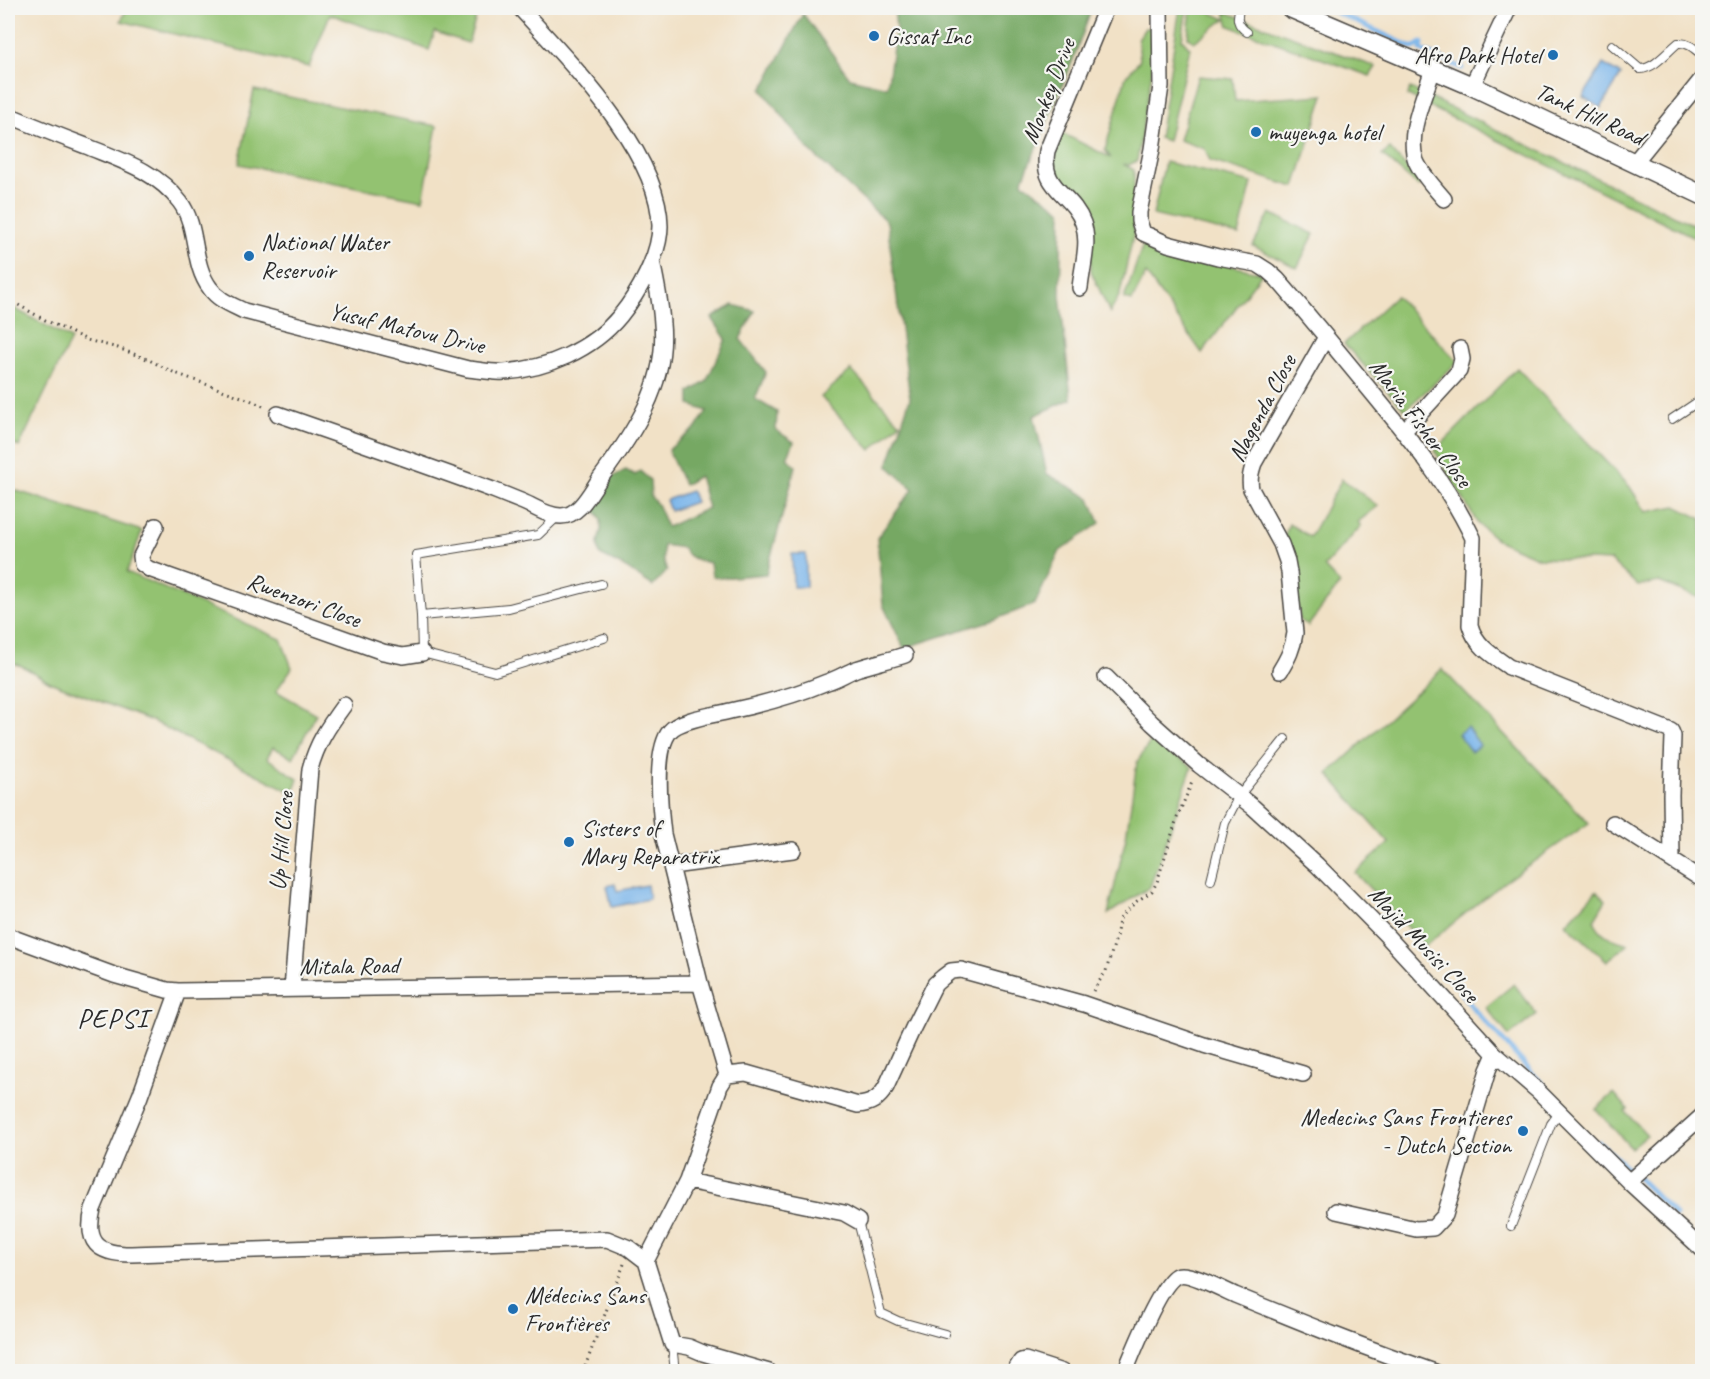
<svg xmlns="http://www.w3.org/2000/svg" width="1710" height="1379" viewBox="0 0 1710 1379" font-family="Caveat,sans-serif">
  <style>
    .green { fill: #93c271; stroke: #5f764e; stroke-width: 1.5 }
    .forest { fill: #76a863; stroke: #506a47; stroke-width: 1.5 }
    .water { fill: #78b4ea; stroke: #52708a; stroke-width: 1.5 }
    .lines { fill: none; stroke-linecap: round; stroke-linejoin: round }
    .stream { stroke: #78b4ea; stroke-width: 5 }
    .service-casing { stroke: #494642; stroke-width: 10 }
    .minor-casing { stroke: #494642; stroke-width: 18 }
    .tertiary-casing { stroke: #494642; stroke-width: 21 }
    .path { stroke: #494642; stroke-width: 3; stroke-dasharray: 1.5 4.5; stroke-linecap: butt }
    .service { stroke: #fff; stroke-width: 8 }
    .minor { stroke: #fff; stroke-width: 15 }
    .tertiary { stroke: #fff; stroke-width: 18 }
    .poi-dot { fill: #1f6fb2; stroke: #f6f6f2; stroke-width: 2 }
    .labels { text-anchor: middle; dominant-baseline: central; stroke-width: 4.5; stroke-linejoin: round; paint-order: stroke }
    .poi-label { font-size: 24px; fill: #2b2b2b; stroke: #f6f6f2; text-anchor: start }
    .street-label { font-size: 24px; fill: #2b2b2b; stroke: #f6f6f2 }
    .quarter-label { font-size: 27px; letter-spacing: 1.5px; fill: #2b2b2b; stroke: #f6f6f2 }
  </style>
  <rect width="100%" height="100%" fill="#f6f6f2"/>
  <filter id="ink" filterUnits="userSpaceOnUse"><feTurbulence type="fractalNoise" baseFrequency=".0167" numOctaves="2"/><feDisplacementMap in="SourceGraphic" scale="12" xChannelSelector="R" yChannelSelector="G"/><feConvolveMatrix kernelMatrix="1 2 1 2 8 2 1 2 1" color-interpolation-filters="sRGB"/></filter>
  <filter id="wash" filterUnits="userSpaceOnUse"><feTurbulence type="fractalNoise" baseFrequency=".008" numOctaves="4" result="noise"/><feDisplacementMap in="SourceGraphic" scale="24" xChannelSelector="R" yChannelSelector="G"/><feGaussianBlur stdDeviation="1.35" result="paint"/><feColorMatrix in="noise" values="0 0 0 0 0 0 0 0 0 0 0 0 0 0 0 0 0 1.4 0 .05"/><feComposite in="paint" operator="in"/></filter>
  <g filter="url(#wash)">
    <rect width="100%" height="100%" fill="#f1e1c6"/>
    <path class="green" d="M127 8H479L468 43 435 32 429 50 330 14 309 67 121 21Z
      M1180 8H1187L1182 39 1190 48 1168 141 1159 138Z
      M1191 8H1201L1225 19 1194 42 1188 37Z
      M1225 12 1376 67 1370 76 1229 26Z
      M1145 28H1156L1155 53 1137 161 1129 165 1123 164 1134 170V232L1120 294 1110 313 1091 271 1090 216 1052 166 1060 132 1111 158 1105 150 1126 76 1140 60 1138 39Z
      M1198 76 1233 79 1235 101 1324 95 1295 187 1210 161 1205 149 1179 140Z
      M1410 88 1702 229V241L1408 96Z
      M254 90 437 126 423 200 239 164Z
      M1390 149 1421 184 1418 186 1382 155Z
      M1165 162 1252 183 1239 235 1153 215Z
      M1270 213 1314 234 1297 268 1253 246Z
      M1143 245 1262 273 1202 353 1146 274 1132 301 1124 299Z
      M1396 296 1458 362 1405 410 1344 344Z
      M8 305 71 339 19 447 8 441Z
      M1517 368 1630 487 1646 512 1676 506 1702 519V596L1700 598 1659 582 1638 586 1611 561 1539 558 1499 541 1478 524 1435 451Z
      M851 370 900 423 871 450 821 397Z
      M1342 479 1378 506 1358 522 1361 526 1324 567 1340 584 1308 626 1300 620 1284 538 1289 524 1310 537Z
      M8 488 142 531 127 572 281 639 292 668 276 691 316 714 293 758 273 747 267 758 298 779 293 793 152 721 52 683 22 666 8 662Z
      M1442 669 1589 823 1503 883 1425 946 1355 873 1389 843 1328 774Z
      M1152 739 1192 767 1150 887 1108 914 1126 837 1137 762Z
      M1596 891 1606 900 1594 920C1600 936 1613 939 1628 944L1607 961 1566 924Z
      M1514 984 1537 1014 1509 1036 1486 1007Z
      M1614 1093 1628 1109 1625 1111 1647 1135 1631 1148 1596 1109Z"/>
    <path class="forest" d="M894 8H1092L1073 60 1022 182 1062 211 1060 295 1071 399 1034 416 1047 474 1090 498 1100 523 1060 551 1035 604 996 619 904 648 883 605 877 538 913 489 888 466 910 398 887 222 809 150 762 90 803 14 850 78 887 87 896 28Z
      M733 305 755 311 740 339 766 372 755 399 777 412 776 430 794 442 787 458 796 466 766 574 720 578 712 576 710 563C701 561 687 559 683 548L663 545V559L667 571 653 586 626 568 600 555C594 538 603 537 601 522 601 515 594 512 592 506 586 486 613 477 626 470L635 475 640 471 650 480 651 497 657 504 667 527 708 508 699 476 684 485 668 450 696 428 707 411 690 405V392L706 382 726 339 712 318Z"/>
    <path class="water" d="M1603 64 1621 75 1601 108 1583 97Z
      M691 491 695 502 670 511 666 500Z
      M792 554H806V587H793Z
      M1467 727 1480 745 1471 752 1458 734Z
      M615 884 617 891 647 885 649 899 612 907 607 886Z"/>
    <g class="lines">
      <path class="stream" d="M1327 8 1413 48 1422 43 1421 50 1462 68
        M1460 991 1473 1008 1555 1098
        M1599 1142 1631 1171 1675 1215"/>
    </g>
  </g>
  <g filter="url(#ink)">
    <g class="lines">
      <defs>
        <path id="service" d="M1240 8C1236 18 1237 25 1247 32
          M1612 45 1640 69C1654 69 1667 52 1678 43 1688 42 1695 49 1702 55
          M1672 419 1702 399
          M558 516 538 535 416 555 421 616 422 653 495 672 604 638
          M421 616 509 608 601 584
          M1211 880 1225 823 1239 796 1285 739
          M858 1221 881 1313 898 1321 945 1334
          M1511 1226 1551 1124 1559 1113
          M672 1344 675 1372"/>
        <path id="minor" d="M1160 8 1161 86 1152 149 1139 212V221L1143 233 1168 244 1218 257 1257 264 1268 271 1277 279C1310 317 1342 356 1374 395 1411 440 1448 485 1473 538L1470 625C1475 645 1493 656 1509 667L1671 731 1673 736 1671 795 1672 860
          M1433 69C1425 95 1406 134 1416 161 1422 175 1434 187 1444 199
          M1472 86 1509 8
          M8 112 13 117C37 127 62 137 86 146 120 160 157 171 180 202 199 227 191 263 210 288 218 300 232 305 244 311L468 369C480 370 492 373 504 372 547 369 592 350 620 316 638 294 660 255 660 226 660 152 567 60 520 8
          M1635 162 1702 79
          M1080 288C1082 267 1090 243 1083 223 1072 192 1040 190 1047 151L1106 8
          M278 414C350 439 422 464 493 490 503 494 513 498 523 502 535 507 547 516 561 516 579 516 590 493 599 480 633 434 668 384 662 324 661 303 656 281 652 261
          M1404 431 1459 371 1462 359 1460 349
          M156 526 141 556 142 564 149 569 383 652 403 656 422 653
          M1280 671C1288 658 1293 648 1295 633L1289 572 1287 561 1281 544 1251 489C1249 479 1251 472 1254 463L1326 337
          M1106 677 1152 723 1199 765 1253 807 1317 865 1385 934 1495 1054 1538 1091 1629 1182 1702 1249
          M1613 823 1698 877
          M672 866 793 850
          M8 936 114 975 167 990 178 991 700 983
          M292 989 310 769C317 743 328 727 344 705
          M178 991 140 1096 93 1209C85 1242 97 1254 131 1254L607 1239 629 1248 646 1261 672 1344 689 1347 703 1353 769 1372
          M727 1075 746 1073 858 1105C871 1104 879 1099 886 1087L913 1028 935 984 943 977 951 971 961 970 1084 1004 1204 1045 1303 1074
          M687 1181 844 1213 858 1221
          M1629 1182 1702 1116
          M1336 1211 1416 1229 1433 1228 1445 1215 1488 1070 1495 1054
          M646 1261 687 1181 720 1086 727 1075 700 983 663 834C660 809 654 750 670 731 680 719 715 715 730 711 763 704 796 695 827 682 837 679 846 673 856 669 872 664 889 660 905 655
          M1014 1372 1021 1361 1025 1360 1062 1372
          M1125 1372C1133 1352 1160 1285 1176 1276 1186 1270 1224 1290 1235 1295 1301 1322 1367 1349 1435 1372"/>
        <path id="tertiary" d="M1290 8 1472 86 1702 195"/>
      </defs>
      <use href="#service" class="service-casing"/>
      <use href="#minor" class="minor-casing"/>
      <use href="#tertiary" class="tertiary-casing"/>
      <path class="path" d="M8 299 43 319 87 340 118 348 147 359 175 373 250 400 265 407
        M1093 991 1106 971 1116 938 1119 920 1125 912 1137 901 1152 891 1157 882 1177 818 1193 780
        M583 1372 624 1264"/>
      <use href="#service" class="service"/>
      <use href="#minor" class="minor"/>
      <use href="#tertiary" class="tertiary"/>
    </g>
  </g>
  <g class="poi-dot">
    <circle cx="874" cy="36" r="6"/>
    <circle cx="1553" cy="55" r="6"/>
    <circle cx="1256" cy="132" r="6"/>
    <circle cx="249" cy="256" r="6"/>
    <circle cx="569" cy="842" r="6"/>
    <circle cx="1523" cy="1131" r="6"/>
    <circle cx="513" cy="1309" r="6"/>
  </g>
  <g class="labels">
    <g class="poi-label">
      <text x="886" y="36">Gissat Inc</text>
      <text x="1541" y="55" text-anchor="end">Afro Park Hotel</text>
      <text x="1268" y="132">muyenga hotel</text>
      <text x="261" y="242">National Water<tspan x="261" dy="28">Reservoir</tspan></text>
      <text x="581" y="828">Sisters of<tspan x="581" dy="28">Mary Reparatrix</tspan></text>
      <text x="1511" y="1117" text-anchor="end">Medecins Sans Frontieres<tspan x="1511" dy="28">- Dutch Section</tspan></text>
      <text x="525" y="1295">Médecins Sans<tspan x="525" dy="28">Frontières</tspan></text>
    </g>
    <g class="street-label">
      <text transform="translate(1048 91) rotate(-69)">Monkey Drive</text>
      <text transform="translate(1590 114) rotate(25)">Tank Hill Road</text>
      <text transform="translate(407 328) rotate(13)">Yusuf Matovu Drive</text>
      <text transform="translate(1262 408) rotate(-62)">Nagenda Close</text>
      <text transform="translate(1421 423) rotate(53)">Maria Fisher Close</text>
      <text transform="translate(304 600) rotate(20)">Rwenzori Close</text>
      <text transform="translate(281 841) rotate(-85)">Up Hill Close</text>
      <text transform="translate(1424 944) rotate(47)">Majid Musisi Close</text>
      <text transform="translate(349 966) rotate(-1)">Mitala Road</text>
    </g>
    <g class="quarter-label">
      <text x="113" y="1018">PEPSI</text>
    </g>
  </g>
  <rect width="1710" height="1379" fill="none" stroke="#f6f6f2" stroke-width="30"/>
</svg>
